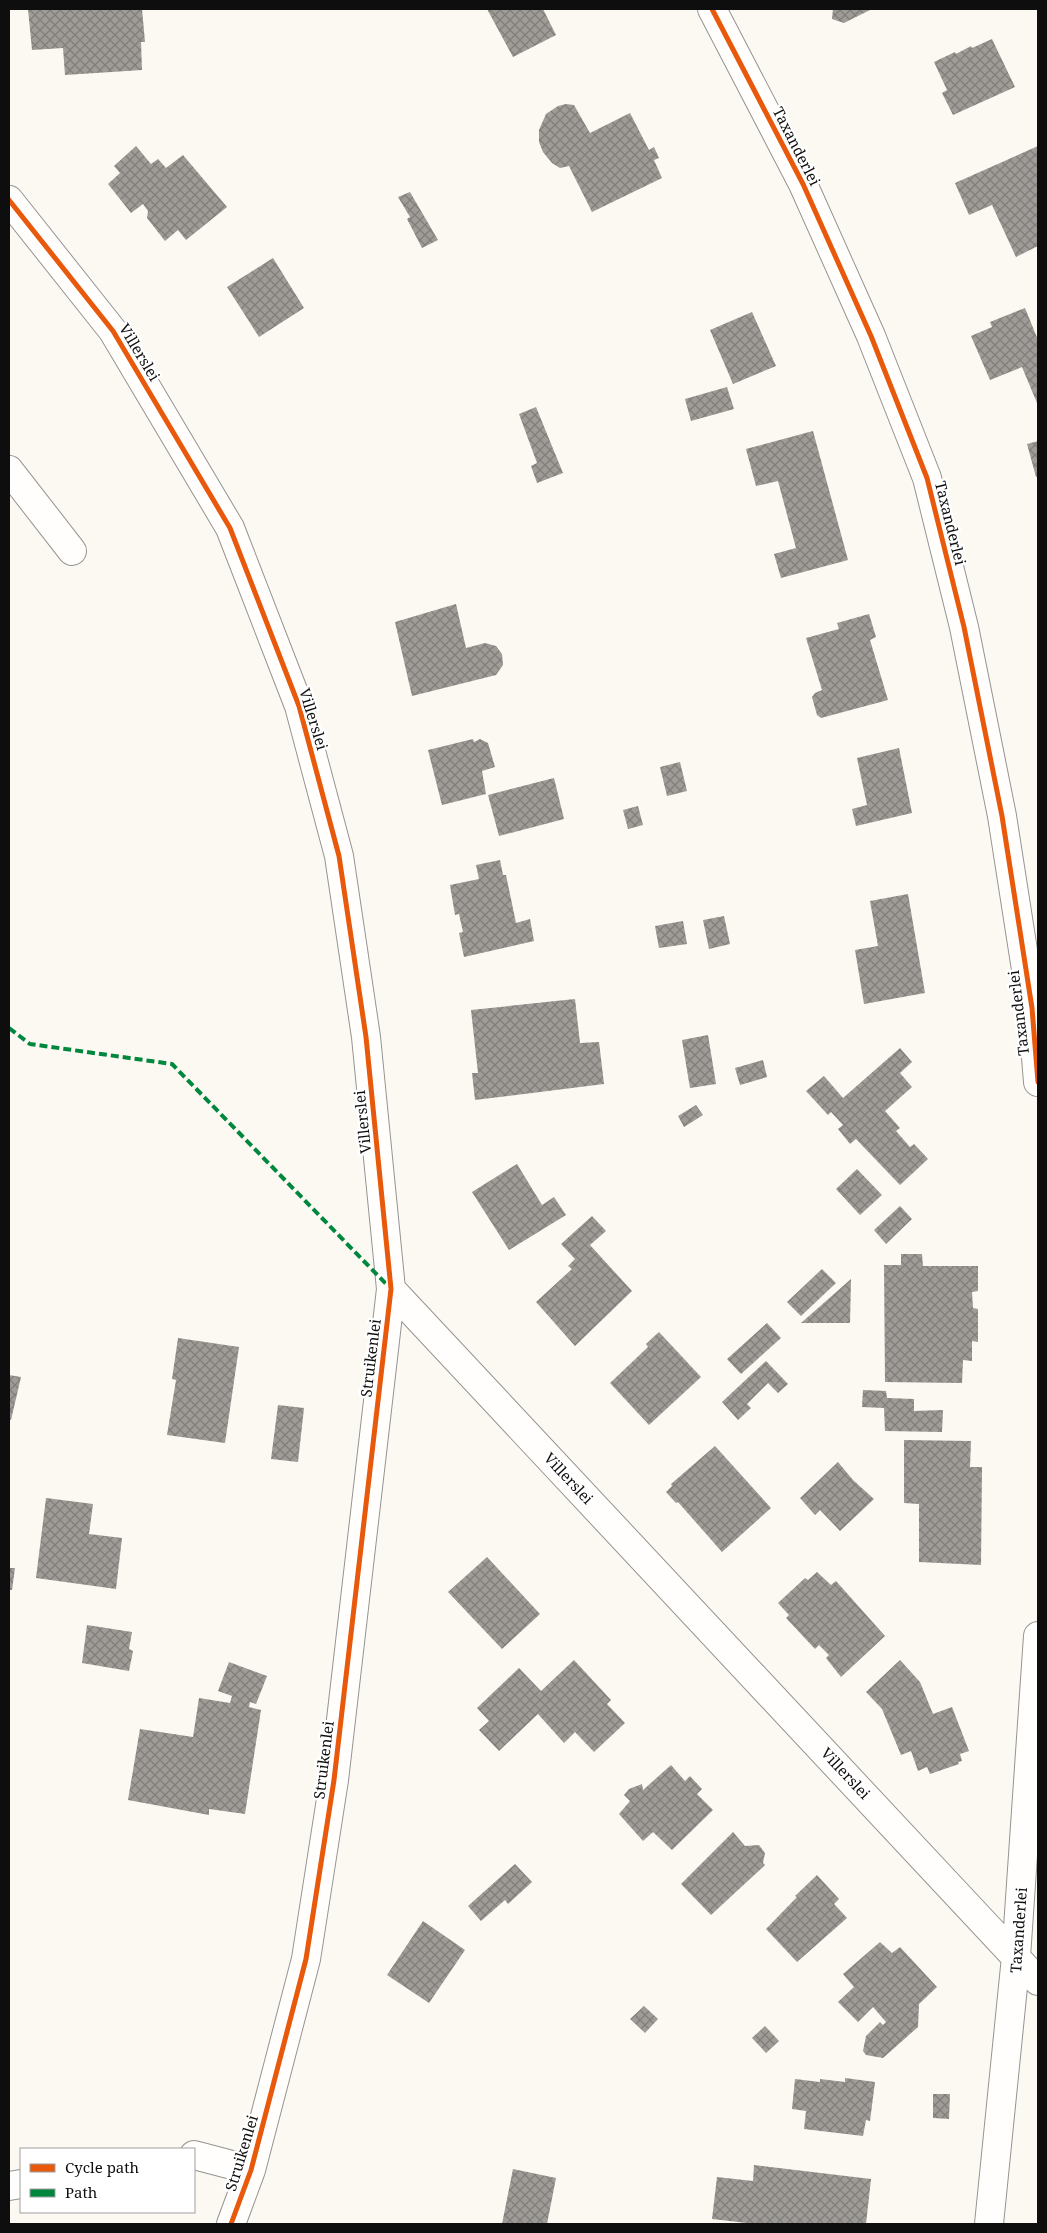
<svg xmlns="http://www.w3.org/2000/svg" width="1047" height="2233" viewBox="0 0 1047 2233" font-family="'Noto Serif',serif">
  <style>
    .building { fill: url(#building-cross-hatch) }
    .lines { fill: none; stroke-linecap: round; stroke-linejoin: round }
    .minor-casing { stroke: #959491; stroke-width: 30 }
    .minor { stroke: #fffefd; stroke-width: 28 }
    .quiet { stroke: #00873e; stroke-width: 4; stroke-dasharray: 8 4; stroke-linecap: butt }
    .cycleway-casing { stroke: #fff; stroke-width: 8 }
    .cycleway { stroke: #e8590c; stroke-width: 5 }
    .labels { text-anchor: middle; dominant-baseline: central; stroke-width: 5; stroke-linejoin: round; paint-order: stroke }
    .street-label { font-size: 15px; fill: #0e0e0e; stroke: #fff }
  </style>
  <defs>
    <pattern id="building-cross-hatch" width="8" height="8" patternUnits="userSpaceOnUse" patternTransform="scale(1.25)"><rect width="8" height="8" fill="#9f9c98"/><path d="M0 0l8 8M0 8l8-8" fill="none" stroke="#807e7a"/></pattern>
  </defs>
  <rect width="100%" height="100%" fill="#fcf9f2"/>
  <path class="building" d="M28 9H142L145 42H141L142 70 65 75 63 48 32 50Z
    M487 9H543L556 35 513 57Z
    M833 9H872L844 23 832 19Z
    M992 39 1015 87 953 115 942 93 947 90 934 62 955 52 956 54 971 46 972 48Z
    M566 104 574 105 590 133 630 113 649 150 654 147 659 158 654 160 662 178 592 212 569 166 560 168 552 163 543 152 539 142V130L546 114 558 106Z
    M136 146 151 164 158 159 166 168 183 155 227 207 186 240 178 230 165 241 147 218 148 211 143 204 131 213 108 184 120 173 114 166Z
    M1038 146V246L1016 257 992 205 969 215 955 183Z
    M410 192 438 240 422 248 407 219 410 217 398 197Z
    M273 258 304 308 259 337 227 287Z
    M1025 308 1038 340V402L1037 403 1022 367 990 380 971 336 992 327 990 322Z
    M752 312 776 366 733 384 710 330Z
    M727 387 734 409 691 421 685 399Z
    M536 407 563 473 537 483 531 466 537 463 519 414Z
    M813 431 848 560 781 578 774 554 796 548 778 481 756 486 746 449Z
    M1038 441V476L1036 477 1027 444Z
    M456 604 466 648 485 643 496 646 502 654 503 665 496 675 412 696 395 622Z
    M869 614 876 637 870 640 888 700 821 718 817 715 812 697 815 693 822 690 806 638 839 629 837 623Z
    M473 739 474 742 480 739 488 743 495 767 482 771 486 794 442 805 428 750Z
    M899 748 912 813 856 826 852 809 867 805 857 758Z
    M680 762 687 791 667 796 660 767Z
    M554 778 564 819 499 836 488 795Z
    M638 806 643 825 628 829 623 810Z
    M500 860 503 875H506L516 923 530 919 534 941 464 957 459 933 463 932 459 914 455 915 450 885 479 879 476 865Z
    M908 894 925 993 864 1004 855 950 878 946 870 901Z
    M724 916 730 944 709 949 703 920Z
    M683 921 687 944 659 948 655 926Z
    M575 999 580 1043 599 1042 604 1084 475 1100 472 1073H478L471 1010Z
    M708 1035 716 1084 690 1088 682 1040Z
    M900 1048 912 1062 900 1073 912 1087 885 1111 900 1128 896 1131 910 1147 914 1144 928 1159 900 1185 856 1139 850 1144 838 1129 843 1125 831 1112 828 1115 806 1091 824 1076 843 1098Z
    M763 1060 767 1077 740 1085 735 1068Z
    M696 1105 703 1115 684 1127 678 1116Z
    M517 1164 542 1205 554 1197 566 1215 509 1250 472 1192Z
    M857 1169 882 1195 860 1215 836 1189Z
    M900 1206 912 1219 886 1244 874 1230Z
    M592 1216 606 1231 590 1245 632 1291 575 1346 536 1302 572 1269 568 1266 575 1259 561 1244Z
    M901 1254H922L923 1266H978V1291L972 1292 973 1308 978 1309V1342L972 1341V1361L963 1360 962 1383 885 1382 884 1265H901Z
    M822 1269 836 1283 801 1316 787 1302Z
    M851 1279 850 1323H801Z
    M767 1323 781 1338 741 1374 727 1359Z
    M659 1332 701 1377 649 1425 610 1383 648 1347 646 1344Z
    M178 1338 239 1347 225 1443 167 1435 176 1380 172 1379Z
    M766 1361 788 1384 778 1393 768 1383 747 1404 751 1408 738 1420 722 1402Z
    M9 1375 21 1377 11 1420 9 1419Z
    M863 1390 886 1391 887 1398 914 1399V1411L943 1410 942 1432 885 1431 884 1408 862 1407Z
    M278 1405 304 1408 298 1462 271 1459Z
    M904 1440 971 1441 970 1467H982L981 1565 919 1562V1504L904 1503Z
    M715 1446 771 1508 722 1552 678 1502 676 1503 666 1492 672 1486 671 1484Z
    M838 1462 853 1480 874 1499 840 1531 820 1510 815 1515 800 1498Z
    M46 1498 93 1504 89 1534 122 1538 116 1589 36 1578Z
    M487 1557 540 1614 502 1649 448 1592Z
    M9 1568H15L12 1590H9Z
    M817 1572 831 1585 836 1581 885 1636 841 1677 826 1658 829 1655 819 1645 815 1649 786 1618 789 1615 778 1603 805 1578 808 1580Z
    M87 1625 132 1632 129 1649 133 1651 129 1671 82 1663Z
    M574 1660 611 1700 607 1704 625 1723 594 1752 575 1732 564 1743 538 1714 499 1751 479 1730 489 1721 477 1708 519 1668 541 1691Z
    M900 1660 920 1682 933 1714 952 1707 969 1751 960 1754 962 1761 958 1762 959 1764 930 1774 927 1767 918 1771 911 1751 901 1755 882 1709 866 1692Z
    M229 1662 267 1676 256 1704 250 1702 249 1707 261 1710 245 1814 209 1809V1815L128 1800 140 1729 193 1737 199 1698 230 1703 232 1696 218 1691Z
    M671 1765 685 1781 690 1776 702 1789 697 1794 713 1810 672 1850 653 1832 643 1841 619 1814 630 1801 624 1795 629 1789 642 1784 643 1790Z
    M733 1832 745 1846 759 1845 765 1853 763 1863 765 1865 711 1915 681 1884Z
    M515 1864 532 1882 508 1904 505 1900 481 1921 468 1906Z
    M817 1875 839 1899 834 1904 847 1918 797 1962 766 1929 797 1897 795 1896Z
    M423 1921 465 1950 429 2003 387 1975Z
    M880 1942 892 1953 900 1947 937 1987 919 2004 918 2027 883 2058 866 2055 863 2051 866 2036 880 2022 883 2025 886 2022 873 2007 858 2022 838 2002 854 1987 843 1974Z
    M644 2006 658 2019 645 2033 630 2019Z
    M765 2026 779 2041 766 2053 752 2038Z
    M845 2078 875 2082 870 2121 866 2120 863 2136 804 2129 806 2111 792 2109 795 2079 820 2082V2079L845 2082Z
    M933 2094H950L949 2119 933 2118Z
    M754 2165 871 2179 866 2224H755L712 2219 717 2177 753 2181Z
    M513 2169 556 2178 547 2224H502Z"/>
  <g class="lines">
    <defs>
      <path id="minor" d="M712 9 803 184 871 336 927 478 964 627 1002 816 1032 1008 1038 1082
        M9 200 113 331 230 528 299 706 339 856 366 1037 391 1289 334 1780 306 1959 251 2170 231 2224
        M9 470 72 551
        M391 1289 1038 1981
        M194 2155 251 2170
        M9 2186 21 2184
        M989 2224 1016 1957 1038 1636"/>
    </defs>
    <use href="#minor" class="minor-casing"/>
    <use href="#minor" class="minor"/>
    <path class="quiet" d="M9 1028 30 1044 172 1064 391 1289"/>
    <defs>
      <path id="cycleway" d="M712 9 803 184 871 336 927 478 964 627 1002 816 1032 1008 1038 1082
        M9 200 113 331 230 528 299 706 339 856 366 1037 391 1289 334 1780 306 1959 251 2170 231 2224"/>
    </defs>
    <use href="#cycleway" class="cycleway-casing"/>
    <use href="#cycleway" class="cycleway"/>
  </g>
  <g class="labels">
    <g class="street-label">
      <text transform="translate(797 146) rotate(63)">Taxanderlei</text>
      <text transform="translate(140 352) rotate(59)">Villerslei</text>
      <text transform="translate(951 523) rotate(76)">Taxanderlei</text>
      <text transform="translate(314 719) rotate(73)">Villerslei</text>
      <text transform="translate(1018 1013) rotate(-97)">Taxanderlei</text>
      <text transform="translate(362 1122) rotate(-96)">Villerslei</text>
      <text transform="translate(370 1358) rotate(-83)">Struikenlei</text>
      <text transform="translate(569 1478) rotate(47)">Villerslei</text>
      <text transform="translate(323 1760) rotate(-83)">Struikenlei</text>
      <text transform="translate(846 1773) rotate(47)">Villerslei</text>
      <text transform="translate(1018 1930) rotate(-86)">Taxanderlei</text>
      <text transform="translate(241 2153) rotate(-73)">Struikenlei</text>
    </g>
  </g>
  <rect width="1047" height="2233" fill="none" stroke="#0e0e0e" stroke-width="20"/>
  <rect x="20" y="2148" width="175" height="65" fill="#ffffff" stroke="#9f9f9f"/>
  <rect x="30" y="2164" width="25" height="8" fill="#e8590c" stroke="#9f9f9f"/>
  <text x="65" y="2173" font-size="15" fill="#0e0e0e">Cycle path</text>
  <rect x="30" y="2189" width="25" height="8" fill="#00873e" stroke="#9f9f9f"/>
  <text x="65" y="2198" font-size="15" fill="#0e0e0e">Path</text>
</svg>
